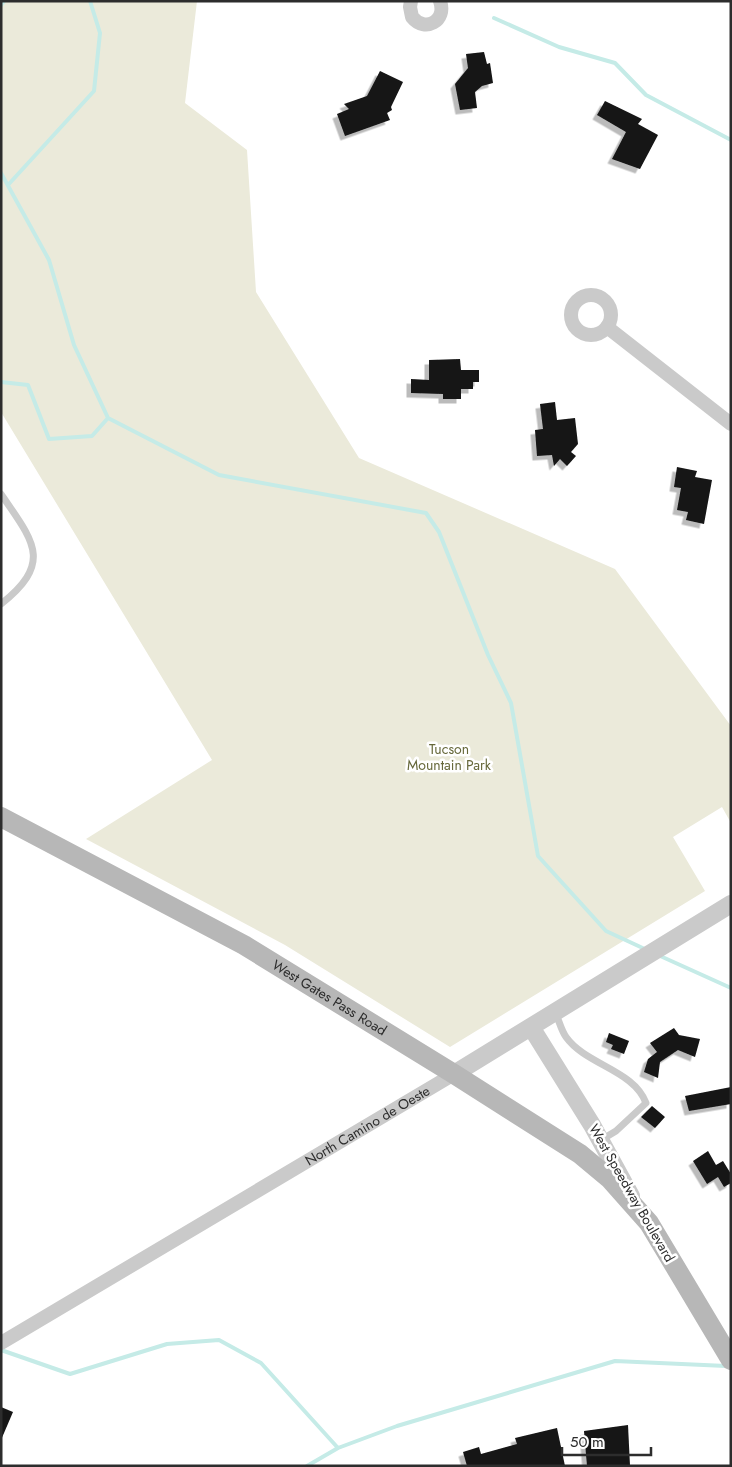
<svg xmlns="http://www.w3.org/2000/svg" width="732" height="1467" viewBox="0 0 732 1467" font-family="Jost,sans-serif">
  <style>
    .green { fill: #ebeada }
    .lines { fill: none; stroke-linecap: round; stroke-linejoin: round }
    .stream { stroke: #c5ebe7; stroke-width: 4 }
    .building { fill: #141414; filter: url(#shadow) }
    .service { stroke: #cacaca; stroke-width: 7 }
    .minor { stroke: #cacaca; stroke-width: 14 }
    .tertiary { stroke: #cacaca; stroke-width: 18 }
    .secondary { stroke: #b7b7b7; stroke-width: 20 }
    .labels { text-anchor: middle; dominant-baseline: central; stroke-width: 5; stroke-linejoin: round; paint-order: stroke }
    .park-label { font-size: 14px; fill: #66683a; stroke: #fff }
    .street-label { font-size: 14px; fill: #2d2d2d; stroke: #fff }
  </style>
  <defs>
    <filter id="shadow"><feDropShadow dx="-4.5" dy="4.5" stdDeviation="0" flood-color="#0004"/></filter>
  </defs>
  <rect width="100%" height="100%" fill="#fff"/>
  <path class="green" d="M1 1H197L185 103 247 150 256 292 359 458 615 569 731 726V823L722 807 673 837 705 891 450 1047 285 945 86 839 212 760 1 412Z"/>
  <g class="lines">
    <path class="stream" d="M1 5 4 1
      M494 18 559 47 615 63 646 95 731 140
      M1 173 49 260 74 345 108 418 219 475 426 513 439 532 488 655 511 703 538 856 606 931 647 950
      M8 185 94 91 100 33 90 1
      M1 382 28 385 49 439 92 436 108 418
      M658 955 731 988
      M1 1350 70 1374 167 1344 219 1340 261 1363 338 1448
      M307 1466 338 1448 397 1426 615 1361 726 1366"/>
  </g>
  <path class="building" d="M484 52 487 64 490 63 493 83 482 86 475 92 477 108 460 110 455 84 468 68 466 54Z
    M380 71 403 82 391 107 392 110 387 113 390 120 345 136 337 114 349 109 344 104 367 96Z
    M605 101 642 119 638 124 658 135 640 169 612 159 626 132 597 115Z
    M460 359 461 370H479V382H473V389H461V399H443V394L411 393V379L429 380V360Z
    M555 402 557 420 575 418 578 444 571 452 576 456 567 466 560 459 554 466 552 455 537 456 535 430 543 429 540 404Z
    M677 467 697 471 695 477 712 480 704 524 686 520 688 512 677 510 681 488 674 487Z
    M674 1028 679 1035 700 1039 695 1057 678 1050 660 1062 658 1078 644 1072 648 1059 657 1052 650 1043Z
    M609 1033 629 1041 624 1054 611 1049 613 1045 606 1042Z
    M731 1087V1104L689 1111 685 1096Z
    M652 1106 665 1117 655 1128 641 1117Z
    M708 1151 716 1165 723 1161 731 1174V1183L724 1187 718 1177 707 1184 693 1161Z
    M1 1407 13 1412 1 1440Z
    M628 1425 630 1466H587L584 1431Z
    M557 1428 565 1466H467L463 1452 479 1447 481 1454 517 1444 515 1438Z"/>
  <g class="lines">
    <path class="service" d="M1 494C33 541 54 562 1 604
      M555 1012C559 1020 561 1030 566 1037 586 1065 634 1070 646 1103L616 1131 601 1140"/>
    <g class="minor">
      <path d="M411 1 410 7 412 17C425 33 447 21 440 1"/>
      <circle cx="591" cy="315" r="20"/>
      <path d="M607 327 731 424"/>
      <path id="s1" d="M1 1343 454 1074"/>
    </g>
    <path class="tertiary" d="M531 1027 592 1125 631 1196
      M454 1074 731 904"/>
    <path class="secondary" id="s2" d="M1 817 244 945 454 1074 580 1154 610 1179 649 1223 731 1360"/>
  </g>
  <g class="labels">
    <g class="park-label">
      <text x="449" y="749">Tucson<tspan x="449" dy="16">Mountain Park</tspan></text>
    </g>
    <g class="street-label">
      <text stroke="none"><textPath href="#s2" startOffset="375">West Gates Pass Road</textPath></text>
      <text stroke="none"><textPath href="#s1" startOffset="426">North Camino de Oeste</textPath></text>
      <text transform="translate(632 1193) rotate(60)">West Speedway Boulevard</text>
    </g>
  </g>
  <rect width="732" height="1467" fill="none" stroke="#2d2d2d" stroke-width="5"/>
  <path d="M562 1447v8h89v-8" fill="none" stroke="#2d2d2d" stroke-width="2.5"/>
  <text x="570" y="1447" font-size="15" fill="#2d2d2d" stroke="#ffffff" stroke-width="4" paint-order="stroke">50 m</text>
</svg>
